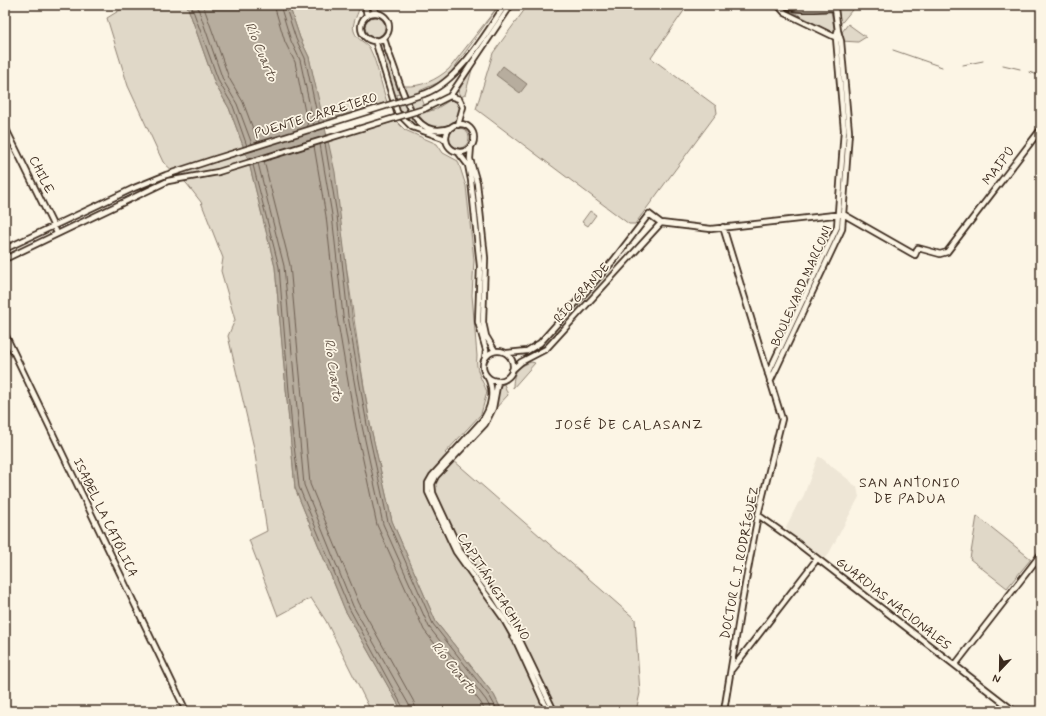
<svg xmlns="http://www.w3.org/2000/svg" width="1046" height="716" viewBox="0 0 1046 716" font-family="Mynerve,sans-serif">
  <style>
    .built { fill: #eee6d6 }
    .green { fill: #e0d8c8; stroke: #8e8173 }
    .water { fill: #b7ad9e; stroke: #85796b }
    .lines { fill: none; stroke-linecap: round; stroke-linejoin: round }
    .shore { stroke: #6d5e51; stroke-width: 1 }
    .stream { stroke: #85796b; stroke-width: 1 }
    .secondary-casing { stroke: #3b2a1e; stroke-width: 8 }
    .secondary { stroke: #fcf5e5; stroke-width: 4.5 }
    .secondary-bridge-casing { stroke: #3b2a1e; stroke-width: 8; stroke-linecap: butt }
    .secondary-bridge { stroke: #fcf5e5; stroke-width: 4.5 }
    .labels { text-anchor: middle; dominant-baseline: central; stroke-width: 3.5; stroke-linejoin: round; paint-order: stroke }
    .street-label { font-size: 13px; fill: #3b2a1e; stroke: #fcf5e5 }
    .water-label { font-size: 14px; font-style: italic; fill: #605144; stroke: #fcf5e5 }
    .neighbourhood-label { font-size: 14px; letter-spacing: 1px; fill: #3b2a1e; stroke: #fcf5e5 }
  </style>
  <rect width="100%" height="100%" fill="#fcf5e5"/>
  <filter id="ink" filterUnits="userSpaceOnUse"><feTurbulence type="fractalNoise" baseFrequency=".025" numOctaves="2"/><feDisplacementMap in="SourceGraphic" scale="8" xChannelSelector="R" yChannelSelector="G"/><feConvolveMatrix kernelMatrix="1 2 1 2 8 2 1 2 1" color-interpolation-filters="sRGB"/></filter>
  <g filter="url(#ink)">
    <path class="built" d="M818 457H820L849 480V481L857 487 859 497 827 557 824 558 787 530 786 527 798 503 802 500Z"/>
    <path class="green" d="M128 5H187L215 84 229 108 248 159 275 267 295 488 345 610 402 711H371L326 621 311 598 278 616 249 540 267 531 254 448 228 336 235 320 221 271 223 258 201 202 187 184 163 162 128 86 107 18Z
      M289 5H359C360 14 351 21 354 31 357 41 367 42 370 49 378 65 381 85 387 102L322 121 309 57 300 38Z
      M499 5 452 71 442 81 419 91 427 112 436 109 450 100 456 102 460 109 456 120C426 142 414 108 404 86 422 87 436 80 449 69Z
      M528 5H688L651 58 716 106 717 113 635 224H629L476 109 493 53Z
      M837 5H856L839 26Z
      M831 11 835 34 793 12Z
      M365 27a10 10 0 1 1 20 0a10 10 0 1 1-20 0Z
      M848 24 866 37 858 42 841 41 842 32Z
      M383 44 399 94 394 96 379 46Z
      M473 66 465 95 461 97 458 92Z
      M400 97C409 118 421 130 444 132L443 136C420 128 404 123 394 99Z
      M396 121 405 130 437 144 443 153 458 161 466 186 474 260 472 295 477 356C475 371 482 379 487 392L481 414 445 453 635 619 640 693 636 711H578L539 706 541 711H502L494 695 436 622 392 521 370 424 361 367 328 141Z
      M449 138a10 10 0 1 1 20 0a10 10 0 1 1-20 0Z
      M590 211 596 215 588 226 582 222Z
      M531 362 535 363 513 388C513 373 517 367 531 362Z
      M504 384 508 395 494 410 501 385Z
      M977 516 1031 559 1007 588 970 559Z"/>
    <path class="water" d="M187 5H289L300 38 309 57 335 172 352 315 370 424 392 521 436 622 494 695 502 711H402L345 610 295 488 275 267 248 159 229 108 215 84Z
      M503 66 527 84 520 93 496 75Z"/>
    <g class="lines">
      <path class="shore" d="M191 5 219 82 233 106 247 146
        M197 5 223 80 237 104 252 144
        M203 5 229 78 243 102 258 142
        M274 5 285 42 295 62 308 127
        M280 5 291 41 300 60 314 125
        M285 5 296 39 305 58 319 123
        M325 143 337 215 348 316 357 368 367 425 388 522 433 624 490 697 498 711
        M320 144 332 215 343 316 352 369 362 426 383 524 429 627 486 700 492 711
        M314 146 326 216 337 317 346 370 356 427 377 525 424 630 481 703 485 711
        M264 161 290 265 310 484 359 603 414 702 416 711
        M258 163 284 266 304 485 353 606 409 705 410 711
        M253 165 279 267 292 429 299 487 349 608 405 711"/>
      <path class="stream" d="M893 50 942 67
        M963 65 983 61
        M1003 65 1020 69
        M1029 72 1041 76"/>
      <defs>
        <path id="secondary" d="M365 5 367 16
          M372 5 376 13
          M778 5 785 13 839 39
          M361 27a14 14 0 1 1 28 0a14 14 0 1 1-28 0Z
          M384 38C387 50 393 63 397 76 406 100 416 142 452 127
          M375 40 397 112 412 127 443 138 446 141
          M424 94C458 82 485 35 505 5
          M450 96 459 99 463 107 458 125
          M424 109 450 96 511 5
          M446 138a14 14 0 1 1 28 0a14 14 0 1 1-28 0Z
          M5 127 57 233
          M471 146 470 159 477 183 485 258 483 322 486 336 495 351
          M458 152 468 165 471 180 480 266 478 322 486 350 485 358
          M723 227 782 419 758 515 741 607 724 711
          M5 249 134 188 166 175 215 159
          M5 259 168 181 218 172
          M5 334 186 711
          M483 366a15 15 0 1 1 30 0a15 15 0 1 1-30 0Z
          M507 353 527 351 540 343 613 261 649 214 661 223 711 229 843 214 915 255 918 248 940 254 947 252 1041 129
          M512 370 521 362 546 349 661 223
          M768 374 837 227 844 130 836 38 837 32
          M487 376C495 390 492 409 481 422L432 476 428 483V492L456 552 503 618 516 641 548 711
          M498 381 493 408 485 424 436 476 432 484 433 493 460 551 496 598 512 624 554 711
          M770 382 842 229 849 132 841 41 838 31 835 8C824 8 794 12 787 5
          M758 515 796 542 1014 711
          M955 665 1041 554
          M732 669 817 559"/>
      </defs>
      <use href="#secondary" class="secondary-casing"/>
      <use href="#secondary" class="secondary"/>
      <defs>
        <path id="secondary-bridge" d="M215 159 424 94
          M218 172 424 109"/>
      </defs>
      <use href="#secondary-bridge" class="secondary-bridge-casing"/>
      <use href="#secondary-bridge" class="secondary-bridge"/>
    </g>
  </g>
  <g class="labels">
    <g class="street-label">
      <text transform="translate(316 116) rotate(-17)">PUENTE CARRETERO</text>
      <text transform="translate(999 166) rotate(-53)">MAIPÚ</text>
      <text transform="translate(41 175) rotate(64)">CHILE</text>
      <text transform="translate(802 286) rotate(-66)">BOULEVARD MARCONI</text>
      <text transform="translate(582 293) rotate(-48)">RÍO GRANDE</text>
      <text transform="translate(105 518) rotate(64)">ISABEL LA CATÓLICA</text>
      <text transform="translate(740 563) rotate(-79)">DOCTOR C. J. RODRÍGUEZ</text>
      <text transform="translate(493 587) rotate(58)">CAPITÁN GIACHINO</text>
      <text transform="translate(893 604) rotate(38)">GUARDIAS NACIONALES</text>
    </g>
    <g class="water-label">
      <text transform="translate(261 52) rotate(67)">Río Cuarto</text>
      <text transform="translate(333 370) rotate(82)">Río Cuarto</text>
      <text transform="translate(454 668) rotate(51)">Río Cuarto</text>
    </g>
    <g class="neighbourhood-label">
      <text x="629" y="425">JOSÉ DE CALASANZ</text>
      <text x="910" y="483">SAN ANTONIO<tspan x="910" dy="16">DE PADUA</tspan></text>
    </g>
  </g>
  <rect width="1046" height="716" fill="none" stroke="#fcf5e5" stroke-width="20"/>
  <rect x="10" y="10" width="1026" height="696" fill="none" stroke="#3b2a1e" stroke-width="1.5" filter="url(#ink)"/>
  <g transform="translate(1000 670) rotate(202)" stroke="#fcf5e5" stroke-width="3" paint-order="stroke">
  <path d="M0-3L7 15L0 10L-7 15Z" fill="#3b2a1e"/>
  <text y="-6" font-size="11" font-weight="bold" text-anchor="middle" fill="#3b2a1e">N</text>
  </g>
</svg>
